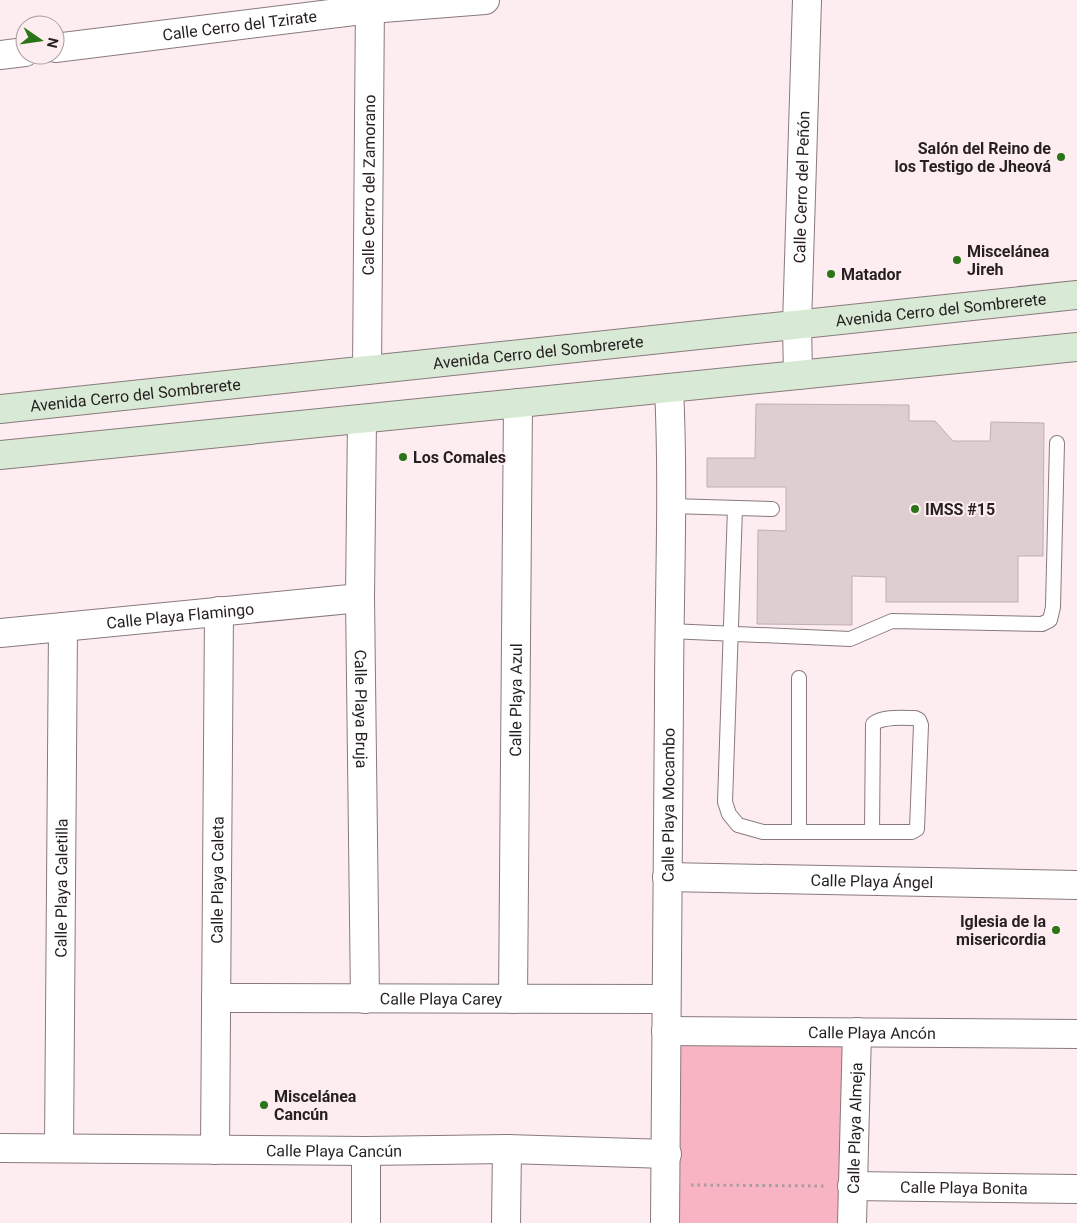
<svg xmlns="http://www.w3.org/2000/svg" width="1077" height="1223" viewBox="0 0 1077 1223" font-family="Roboto,sans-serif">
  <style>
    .green { fill: #f8b4c2 }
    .building { fill: #deced0; stroke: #bfafb2 }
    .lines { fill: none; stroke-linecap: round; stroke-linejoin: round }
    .lane-casing { stroke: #887a7c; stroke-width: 16 }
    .street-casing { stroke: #887a7c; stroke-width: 30 }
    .secondary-casing { stroke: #887a7c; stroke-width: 30 }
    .path { stroke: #a89c9e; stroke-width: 3; stroke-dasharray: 2.5 4; stroke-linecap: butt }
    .lane { stroke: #fff; stroke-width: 14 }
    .street { stroke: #fff; stroke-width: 28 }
    .secondary { stroke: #d8ead5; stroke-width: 28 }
    .poi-dot { fill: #2b7418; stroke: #fdedf0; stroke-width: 2 }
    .labels { text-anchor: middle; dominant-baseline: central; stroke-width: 4; stroke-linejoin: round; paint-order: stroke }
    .street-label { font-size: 16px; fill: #251f20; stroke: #fdedf0 }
    .poi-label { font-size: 16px; font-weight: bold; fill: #251f20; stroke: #fdedf0; text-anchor: start }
  </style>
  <rect width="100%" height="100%" fill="#fdedf0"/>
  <path class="green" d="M672 1036 849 1037V1223H669Z"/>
  <path class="building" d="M756 404 909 405V421H935L953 441H990L991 422 1044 423 1043 556H1018V602H886V577L852 576V625L757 624 758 530 786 531V487H707V458H755Z"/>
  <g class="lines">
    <defs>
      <path id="lane" d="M671 506 772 509
        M735 508 725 802 729 814 738 825 763 832H912L917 829 921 725 919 720 915 718C903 718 883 716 873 724L872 832
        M669 631 850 639 892 621 1042 624 1050 620 1053 607 1057 443
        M799 832V678"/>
      <g id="street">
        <path id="s1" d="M55 48 370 9 485 0"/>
        <path d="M0 55 25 52"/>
        <path id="s2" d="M367 370 370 0"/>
        <path id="s3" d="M798 375 797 325 807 0"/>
        <path id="s4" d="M362 419 360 598 365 999"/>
        <path id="s5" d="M0 633 360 598"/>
        <path id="s6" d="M667 877 1077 885"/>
        <path id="s7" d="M216 998 666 999"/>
        <path id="s8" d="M513 999 518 403"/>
        <path id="s9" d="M666 1031 1077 1034"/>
        <path id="s10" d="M0 1148 366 1151 507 1149 667 1154"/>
        <path id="s11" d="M59 1148 63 627"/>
        <path id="s12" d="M215 1150 219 611"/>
        <path id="s13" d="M852 1186 1077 1189"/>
        <path d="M366 1223V1151"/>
        <path d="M506 1223 507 1149"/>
        <path id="s14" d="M665 1223C667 1048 667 873 669 698 669 595 674 491 669 388"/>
        <path id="s15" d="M852 1223 857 1032"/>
      </g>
      <g id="secondary">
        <path id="s16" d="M0 409 1077 295"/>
        <path d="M0 455 1077 347"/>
      </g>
    </defs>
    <use href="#lane" class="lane-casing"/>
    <use href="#street" class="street-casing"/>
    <use href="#secondary" class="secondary-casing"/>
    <path class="path" d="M691 1185 827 1186"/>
    <use href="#lane" class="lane"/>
    <use href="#street" class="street"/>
    <use href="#secondary" class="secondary"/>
  </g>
  <g class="poi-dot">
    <circle cx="1061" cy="157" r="5"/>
    <circle cx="957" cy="260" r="5"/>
    <circle cx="831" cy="274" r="5"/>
    <circle cx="403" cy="457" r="5"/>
    <circle cx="915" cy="509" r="5"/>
    <circle cx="1056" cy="930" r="5"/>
    <circle cx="264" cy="1105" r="5"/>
  </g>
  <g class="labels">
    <g class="street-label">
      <text stroke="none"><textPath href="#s1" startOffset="186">Calle Cerro del Tzirate</textPath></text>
      <text stroke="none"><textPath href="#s2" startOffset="185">Calle Cerro del Zamorano</textPath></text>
      <text stroke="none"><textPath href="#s3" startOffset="188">Calle Cerro del Peñón</textPath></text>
      <text stroke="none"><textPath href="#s16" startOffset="946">Avenida Cerro del Sombrerete</textPath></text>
      <text stroke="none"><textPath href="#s16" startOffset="541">Avenida Cerro del Sombrerete</textPath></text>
      <text stroke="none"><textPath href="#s16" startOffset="136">Avenida Cerro del Sombrerete</textPath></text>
      <text stroke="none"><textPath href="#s5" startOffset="181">Calle Playa Flamingo</textPath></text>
      <text stroke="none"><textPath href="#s8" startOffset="299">Calle Playa Azul</textPath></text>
      <text stroke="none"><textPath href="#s4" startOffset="290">Calle Playa Bruja</textPath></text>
      <text stroke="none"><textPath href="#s14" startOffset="418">Calle Playa Mocambo</textPath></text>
      <text stroke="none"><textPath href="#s12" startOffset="270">Calle Playa Caleta</textPath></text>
      <text stroke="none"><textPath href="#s6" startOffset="205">Calle Playa Ángel</textPath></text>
      <text stroke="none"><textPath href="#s11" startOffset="260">Calle Playa Caletilla</textPath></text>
      <text stroke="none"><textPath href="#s7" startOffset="225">Calle Playa Carey</textPath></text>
      <text stroke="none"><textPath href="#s9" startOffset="206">Calle Playa Ancón</textPath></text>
      <text stroke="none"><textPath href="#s15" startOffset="95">Calle Playa Almeja</textPath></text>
      <text stroke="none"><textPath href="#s10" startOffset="334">Calle Playa Cancún</textPath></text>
      <text stroke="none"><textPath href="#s13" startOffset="112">Calle Playa Bonita</textPath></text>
    </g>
    <g class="poi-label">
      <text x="1051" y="148" text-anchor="end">Salón del Reino de<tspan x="1051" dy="18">los Testigo de Jheová</tspan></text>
      <text x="967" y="251">Miscelánea<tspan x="967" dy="18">Jireh</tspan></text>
      <text x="841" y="274">Matador</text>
      <text x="413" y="457">Los Comales</text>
      <text x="925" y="509">IMSS #15</text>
      <text x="1046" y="921" text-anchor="end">Iglesia de la<tspan x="1046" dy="18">misericordia</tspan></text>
      <text x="274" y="1096">Miscelánea<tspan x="274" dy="18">Cancún</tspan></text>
    </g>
  </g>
  <g transform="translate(40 40) rotate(103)"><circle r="24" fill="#fdedf0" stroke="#a79b9d"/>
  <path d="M0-4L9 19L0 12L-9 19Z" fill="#2b7418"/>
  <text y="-8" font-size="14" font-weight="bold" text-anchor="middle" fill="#251f20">N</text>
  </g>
</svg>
